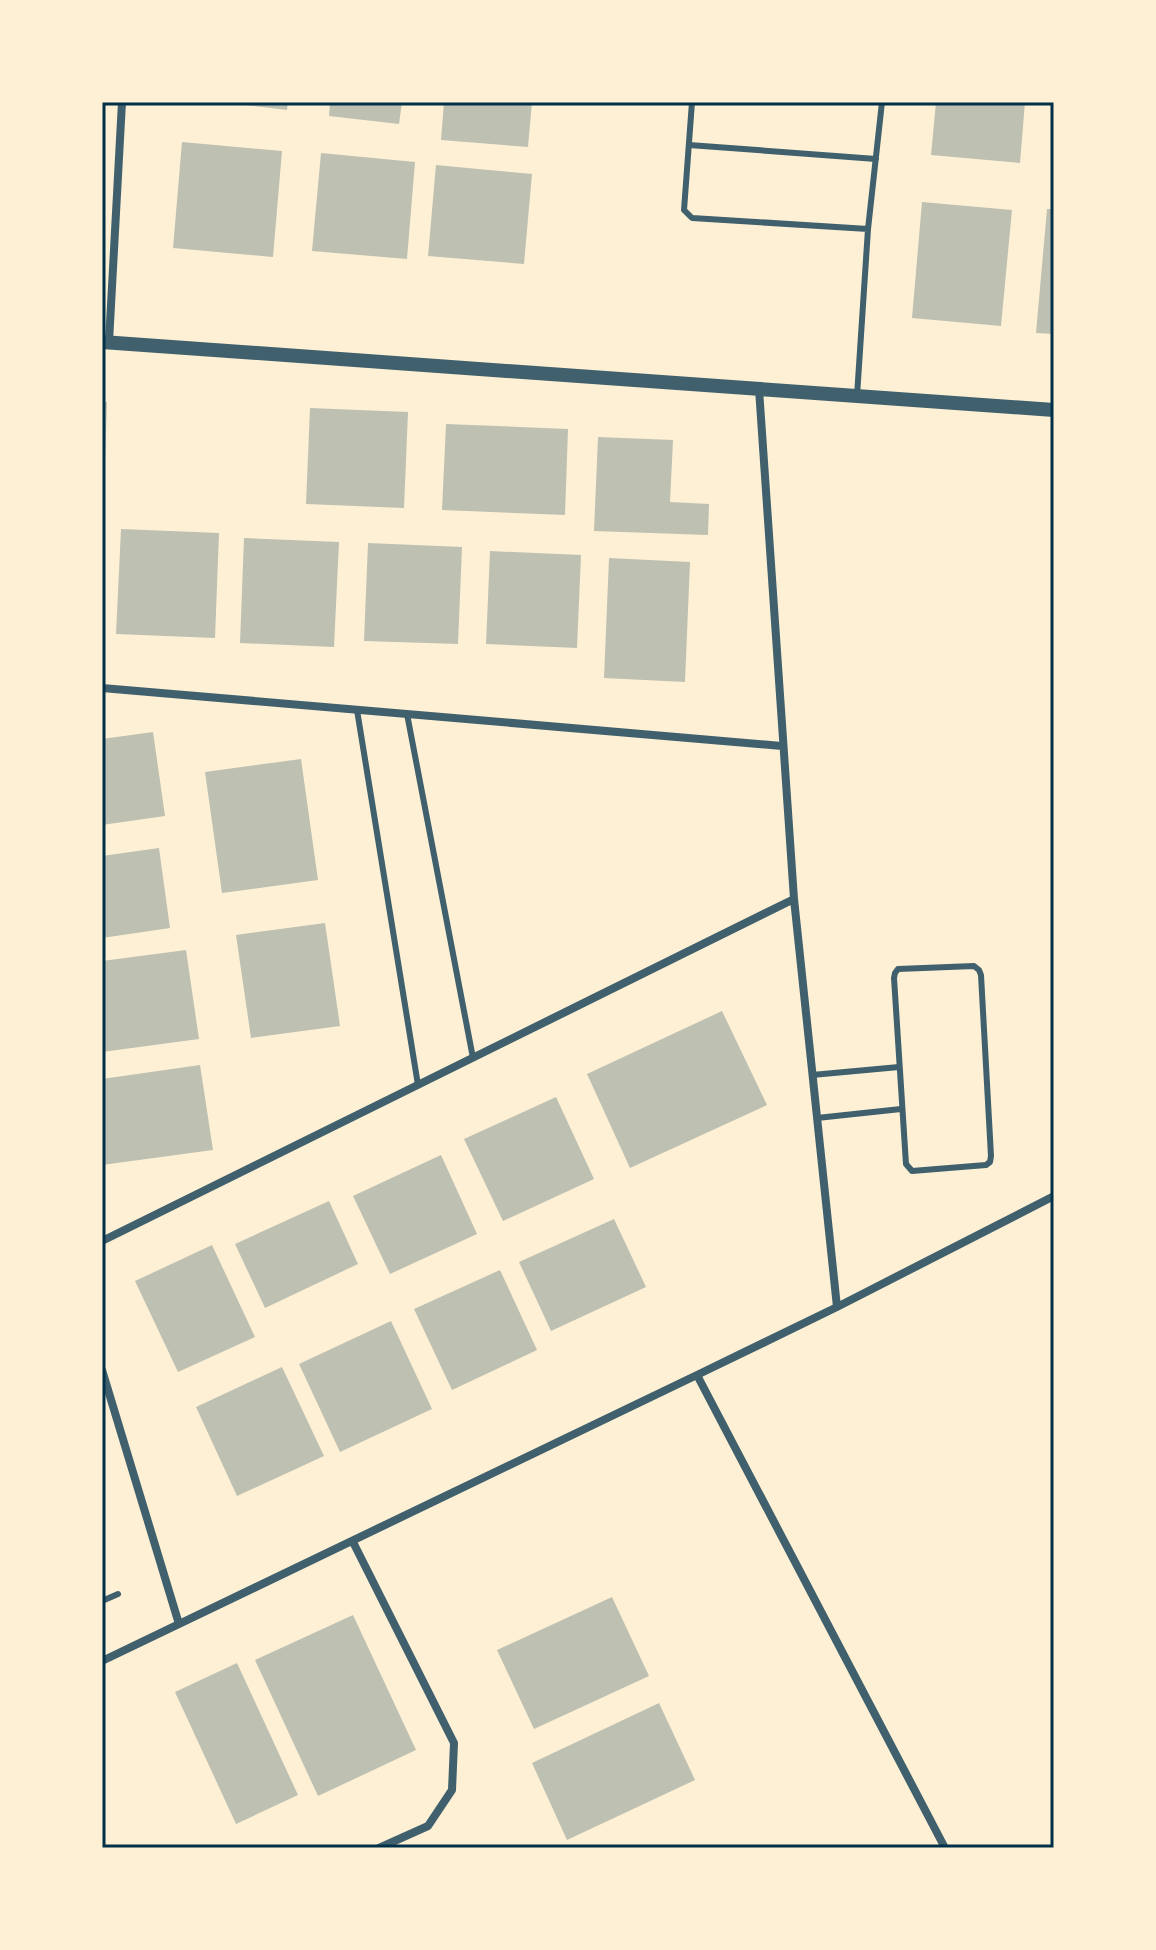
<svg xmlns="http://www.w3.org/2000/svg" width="1156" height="1950" viewBox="0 0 1156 1950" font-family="Quicksand,sans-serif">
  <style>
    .building { fill: #bec0b2 }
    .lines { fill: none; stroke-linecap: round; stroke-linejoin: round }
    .service { stroke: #3f606c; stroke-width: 6 }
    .minor { stroke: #3f606c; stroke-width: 8 }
    .tertiary { stroke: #3f606c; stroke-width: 14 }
    .neatline { fill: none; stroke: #003049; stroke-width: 3 }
  </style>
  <rect width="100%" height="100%" fill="#fdf0d5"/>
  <path class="building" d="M236 102H288L287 110 236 104Z
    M330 102H402L399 124 329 116Z
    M444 102H532L528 147 441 140Z
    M936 102H1025L1020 163 931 155Z
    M182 142 282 151 273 257 173 248Z
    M321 153 415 162 407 259 312 251Z
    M436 165 532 174 524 264 428 256Z
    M922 202 1012 210 1001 326 912 318Z
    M1047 209H1054V334L1036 333Z
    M102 402H107L105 464H102Z
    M310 408 408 412 404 508 306 504Z
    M446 424 568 429 565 515 442 510Z
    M598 437 673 440 670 502 709 504 708 535 594 531Z
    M121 529 219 533 215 638 116 634Z
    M244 538 339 542 334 647 240 643Z
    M368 543 462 547 458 644 364 641Z
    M490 551 581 555 577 648 486 644Z
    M609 558 690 562 685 682 604 678Z
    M153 732 165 816 102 825V739Z
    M301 759 318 880 222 893 205 772Z
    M159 848 170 928 102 938V856Z
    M325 923 340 1026 251 1038 236 935Z
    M186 950 199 1039 102 1052V961Z
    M722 1011 767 1105 630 1168 587 1074Z
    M200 1065 213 1150 102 1165V1079Z
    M556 1097 594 1179 503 1221 464 1139Z
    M441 1155 477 1234 390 1274 353 1196Z
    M329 1201 358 1264 265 1308 235 1244Z
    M614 1219 646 1287 551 1331 519 1262Z
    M212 1245 255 1337 178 1372 135 1281Z
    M500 1270 537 1350 452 1390 414 1309Z
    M391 1321 432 1409 340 1452 299 1364Z
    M282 1367 324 1456 237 1496 196 1407Z
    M612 1597 649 1676 534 1729 497 1650Z
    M353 1615 416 1750 318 1796 255 1660Z
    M237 1663 298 1795 236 1824 175 1692Z
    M659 1703 695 1780 567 1840 532 1763Z"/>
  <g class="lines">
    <path class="service" d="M692 102 684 210 692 218 868 229
      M689 145 876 159
      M857 396 868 229 882 102
      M357 710 418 1085
      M407 714 473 1058
      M974 966 979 970 981 975 991 1156 990 1162 986 1165 912 1171 906 1164 894 978 895 973 898 969Z
      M812 1075 899 1067
      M817 1118 901 1109
      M102 1601 118 1594"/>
    <path class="minor" d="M109 342 122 102
      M759 389 794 899 837 1307
      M102 688 782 746
      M102 1241 794 899
      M102 1370 179 1624
      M697 1375 945 1848
      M353 1542 454 1743 452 1790 428 1826 379 1848
      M102 1661 697 1375 837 1307 1054 1196"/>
    <path class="tertiary" d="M102 342 1054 410"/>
  </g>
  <rect width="1156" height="1950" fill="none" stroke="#fdf0d5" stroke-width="208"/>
  <rect x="104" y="104" width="948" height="1742" class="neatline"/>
</svg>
